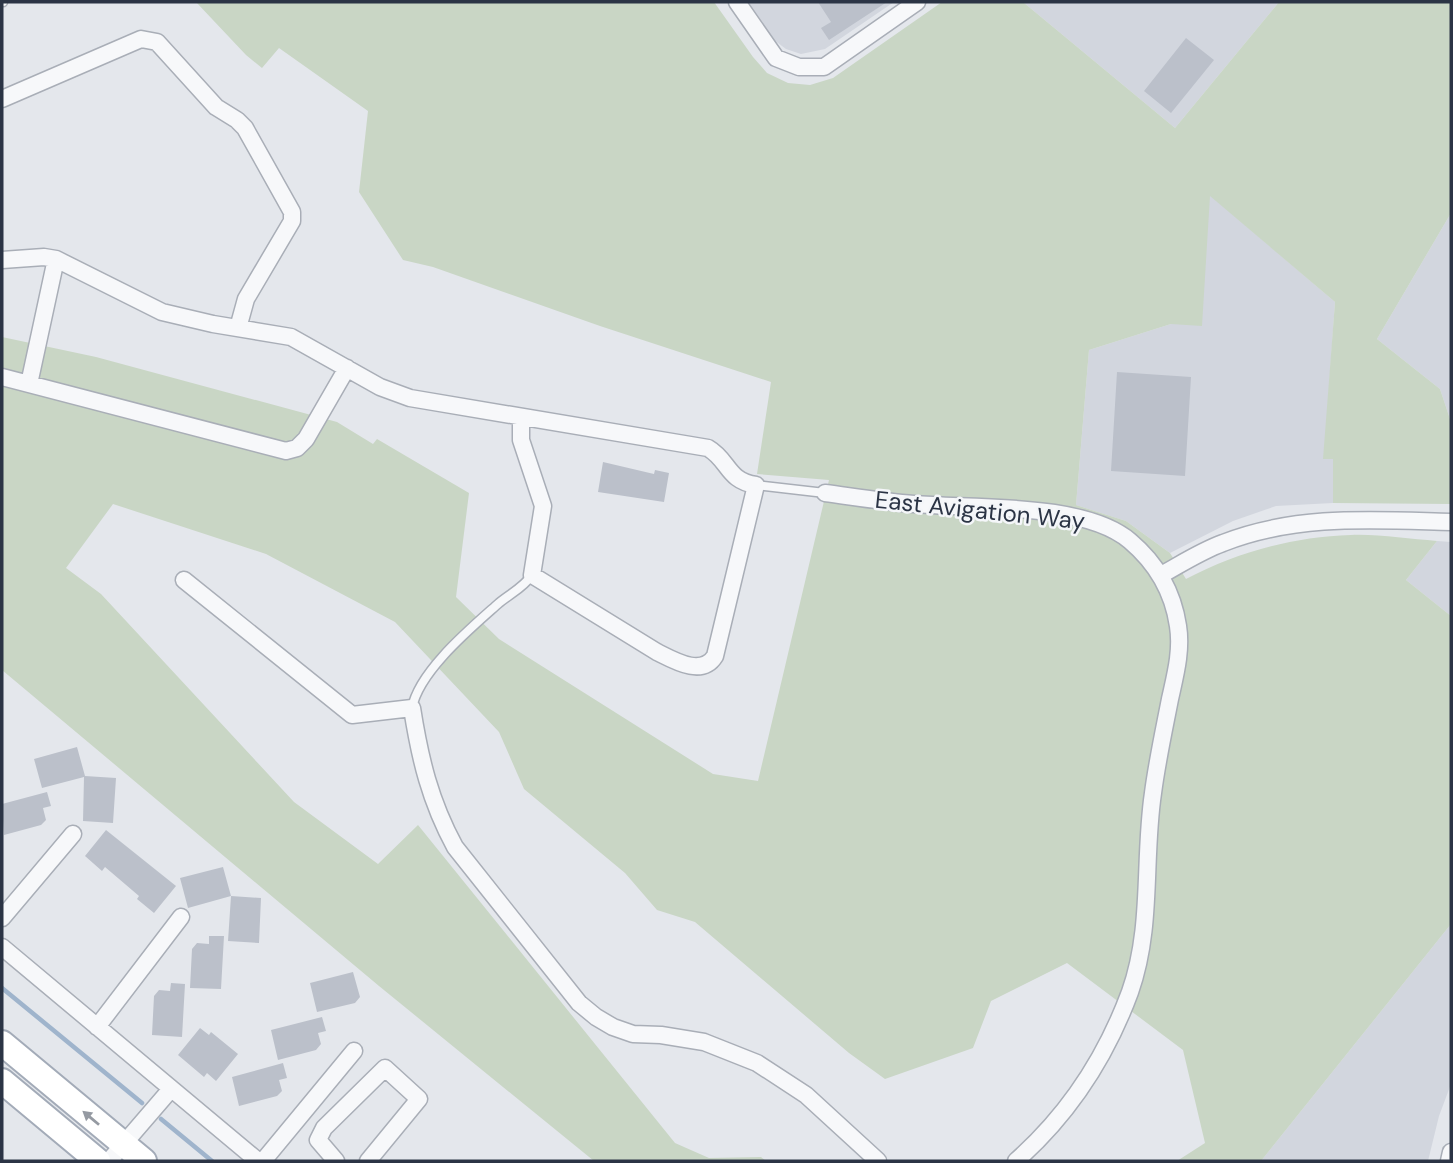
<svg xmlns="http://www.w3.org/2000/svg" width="1453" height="1163" viewBox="0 0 1453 1163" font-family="'DM Sans',sans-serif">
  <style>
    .built { fill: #d2d6de }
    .green { fill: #c9d6c5 }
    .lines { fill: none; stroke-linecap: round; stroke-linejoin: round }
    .stream { stroke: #9fb4cc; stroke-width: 4.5 }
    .building { fill: #bbc0ca }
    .lane-casing { stroke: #a9aeb7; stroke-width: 11 }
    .street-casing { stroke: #a9aeb7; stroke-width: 19 }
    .primary-casing { stroke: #a3abb8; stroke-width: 28 }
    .lane { stroke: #f7f8fa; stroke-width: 8 }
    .street { stroke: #f7f8fa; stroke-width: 16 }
    .primary { stroke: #fff; stroke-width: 24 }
    .oneway { fill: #959aa2 }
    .labels { text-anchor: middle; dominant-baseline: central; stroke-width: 5; stroke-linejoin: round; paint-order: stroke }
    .street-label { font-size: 24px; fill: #2b3445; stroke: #f4f6f9 }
  </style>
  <rect width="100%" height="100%" fill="#e4e7ec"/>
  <path class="built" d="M748 2H894L825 49 801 54 786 49 774 40Z
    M1023 2H1279L1175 128Z
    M1210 195 1335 302 1324 459H1333V503L1276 506 1233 521 1170 553 1126 521 1076 505 1089 350 1171 324Z
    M1451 213V422L1440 389 1377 339Z
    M1437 541 1451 542V616L1406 580Z
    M1451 924V1084L1439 1116 1428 1161H1261Z"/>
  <path class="green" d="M196 2H714L753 57 767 73 788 83 810 85 833 78 942 2H1023L1175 128 1279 2H1451V213L1377 339 1440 389 1451 422V504L1333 503V459H1323L1335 302 1210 196 1202 326 1171 324 1089 350 1076 505 1126 521 1170 553 1186 579C1238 552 1292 537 1351 535 1379 534 1409 539 1437 541L1406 580 1451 616V924L1261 1161H1177L1205 1143 1183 1050 1067 963 991 1001 973 1048 885 1079 849 1053 695 922 657 910 625 873 524 789 499 732 395 622 266 554 113 504 66 568 101 594 294 802 378 864 418 825 675 1143 709 1158 761 1157 766 1161H594L379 986 2 670V337L96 357 337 422 373 444 377 439 469 493 456 597 499 639 713 774 758 781 829 480 757 474 771 382 600 326 433 267 403 260 359 192 368 111 279 48 262 68 246 55Z"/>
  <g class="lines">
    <path class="stream" d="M2 988 142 1103
      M161 1119 212 1161"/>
  </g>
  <path class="building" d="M818 2H887L829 40 821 28 831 22Z
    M1186 38 1214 60 1171 113 1144 91Z
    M1117 372 1191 377 1185 476 1111 471Z
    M603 462 654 474 655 470 669 473 664 502 598 492Z
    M77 747 85 776 116 778 113 823 83 821 84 777 42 788 34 759Z
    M47 792 51 806 43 808 46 820 41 825 4 835 2 804Z
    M106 830 176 886 154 913 137 899 139 896 105 867 102 871 85 856Z
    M223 867 231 896 188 908 180 878Z
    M231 896 261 898 259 943 228 941Z
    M209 936H224L221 989 190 988 192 949 197 943 209 944Z
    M353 972 360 997 355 1003 317 1012 310 983Z
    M171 983 185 984 182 1037 152 1035 154 996 159 990 170 991Z
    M322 1017 326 1031 318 1033 321 1044 316 1050 278 1060 271 1030Z
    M200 1028 209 1035 211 1032 238 1054 216 1081 207 1073 204 1077 178 1055Z
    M283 1063 287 1078 279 1080 282 1091 277 1096 239 1106 232 1077Z"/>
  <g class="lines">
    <defs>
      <path id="lane" d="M2 2H3
        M756 485 825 493
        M412 708C419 671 471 628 499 603 511 593 523 588 532 575"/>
      <path id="street" d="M737 2 776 58 799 67H824L917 2
        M2 99 141 39 157 42 216 107 237 120 245 128 292 212V221L246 299 238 328
        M2 260 44 257 56 259 162 312 213 324 291 337 380 387 410 398 708 448C729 460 727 481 756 485L715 656C702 677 675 661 657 652L532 575 543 506 521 440V418
        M2 377 286 451 297 448 306 439 347 368
        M29 384 56 259
        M825 493C855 497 885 502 914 504 975 509 1084 502 1130 541 1156 563 1173 592 1178 626 1182 651 1175 676 1170 699 1164 730 1157 762 1153 793 1143 860 1153 927 1130 992 1106 1057 1068 1115 1016 1161
        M1161 575C1181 564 1201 551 1223 543 1297 514 1373 520 1451 522
        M184 580 352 715 412 708C420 759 430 801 455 847L579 1003 596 1017 613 1027 633 1034 661 1035 704 1042 757 1063 806 1095 878 1161
        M2 918 73 834
        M2 947 258 1161
        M97 1027 181 917
        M109 1161 171 1089
        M263 1161 354 1051
        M336 1161 318 1140 324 1128 385 1068 419 1099 368 1161
        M1449 1161 1451 1152"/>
      <path id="primary" d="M2 1043 144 1161
        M2 1081 98 1161"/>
    </defs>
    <use href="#lane" class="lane-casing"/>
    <use href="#street" class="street-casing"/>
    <use href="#primary" class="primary-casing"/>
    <use href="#lane" class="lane"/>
    <use href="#street" class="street"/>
    <use href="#primary" class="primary"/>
  </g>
  <defs><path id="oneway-solid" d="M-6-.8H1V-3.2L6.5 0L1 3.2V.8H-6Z" transform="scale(1.75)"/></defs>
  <use class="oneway" href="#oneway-solid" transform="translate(91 1118) rotate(-140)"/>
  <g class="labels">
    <g class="street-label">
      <text transform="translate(980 510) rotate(6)">East Avigation Way</text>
    </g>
  </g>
  <rect width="1453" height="1163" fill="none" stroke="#2b3445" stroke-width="7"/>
</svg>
